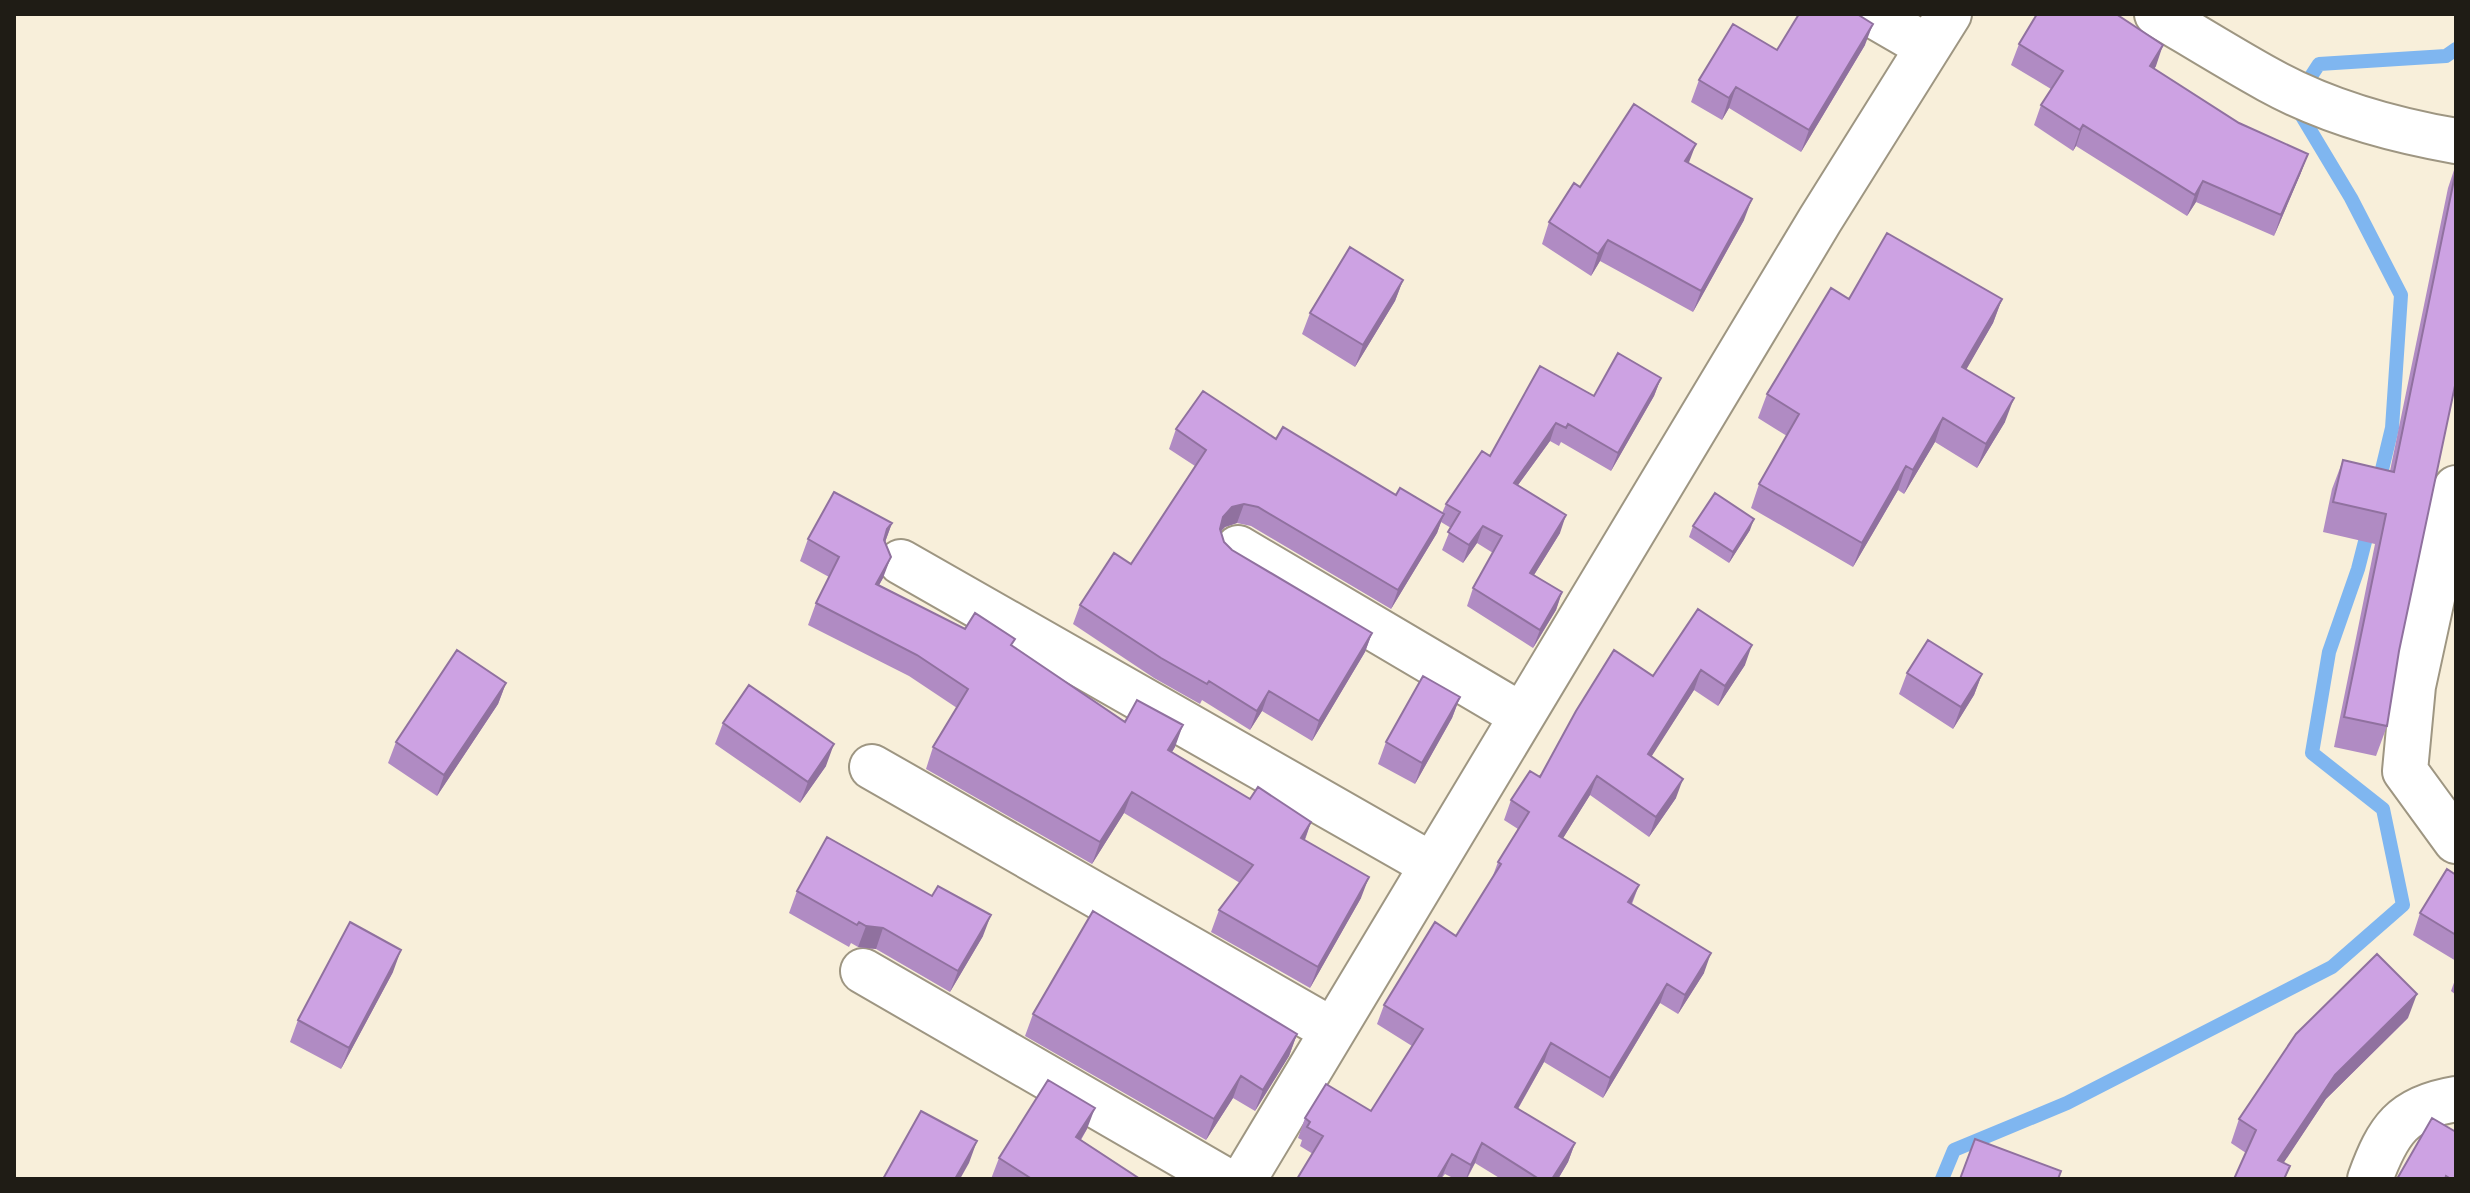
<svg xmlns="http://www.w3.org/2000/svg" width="2470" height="1193" viewBox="0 0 2470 1193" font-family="'IBM Plex Sans',sans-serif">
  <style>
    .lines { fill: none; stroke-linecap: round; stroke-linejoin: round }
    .stream { stroke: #7fb6f0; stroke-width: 14 }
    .street-casing { stroke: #9e9682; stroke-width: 48 }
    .street { stroke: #fff; stroke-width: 44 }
    .wall { fill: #b08bc3 }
    .shaded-wall { fill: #90719f }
    .building { fill: #cda2e3; stroke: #90719f; stroke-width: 2 }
  </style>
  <rect width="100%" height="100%" fill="#f8efda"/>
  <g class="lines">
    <path class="stream" d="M2378 486 2392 428 2401 295 2351 198 2297 108 2304 87 2319 64 2446 56 2456 49
      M1942 1179 1954 1150 2067 1103 2332 967 2403 905 2383 809 2312 753 2329 652 2358 569 2369 526"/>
    <defs>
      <path id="street" d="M1871 14 1928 47
        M2157 14C2194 36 2231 59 2269 80 2325 111 2393 130 2456 141
        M2456 488 2413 686 2405 771 2456 841
        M1238 548 1521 715
        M901 562 1432 865
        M872 767 1332 1030
        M863 971 1223 1179
        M1244 1179 1820 220 1949 14
        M2370 1179C2388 1130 2402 1108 2456 1099"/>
    </defs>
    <use href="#street" class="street-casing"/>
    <use href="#street" class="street"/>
  </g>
  <path class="wall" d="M2117 15 2156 66 2154 69 2239 123 2308 154 2300 175 2274 236 2196 202 2187 216 2076 146 2073 151 2034 125 2041 105 2051 89 2011 65 2019 44Z
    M1865 45 1801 152 1729 108 1722 120 1691 102 1699 80 1777 50Z
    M1689 164 1744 220 1693 312 1600 261 1591 276 1542 244 1549 222 1580 187Z
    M2456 164V381L2399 651 2387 726 2376 756 2334 747 2375 544 2323 532 2332 489 2343 460 2390 471 2448 188Z
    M1403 280 1395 301 1355 367 1302 334 1310 313Z
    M1849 299H2002L1993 323 1966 369 2005 422 1977 468 1935 442 1904 494 1898 490 1853 567 1751 508 1759 484 1787 436 1758 418 1767 394Z
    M1661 378 1654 396 1611 471 1561 442 1559 446 1550 441 1518 485 1560 533 1534 575 1562 592 1556 610 1533 648 1467 606 1473 588 1493 553 1477 543 1463 563 1442 550 1451 528 1441 522 1437 533 1391 609 1251 526 1237 523 1225 527 1221 531 1224 542 1232 550 1372 633 1365 652 1312 741 1262 711 1250 730 1202 700 1200 704 1154 678 1073 624 1080 605 1131 564 1195 466 1169 449 1176 429 1276 439 1396 495 1442 513 1446 504 1490 456 1594 396Z
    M892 523 885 542 883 578 879 585 965 629 1012 646 1125 722 1175 747 1172 752 1250 799 1311 822 1305 840 1361 898 1310 988 1211 932 1219 910 1240 883 1124 813 1092 864 926 769 933 747 957 708 909 676 808 625 816 603 829 577 800 561 808 539Z
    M1693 526 1750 530 1729 563 1689 537Z
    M1745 665 1718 706 1694 690 1651 756 1676 798 1649 837 1590 795 1563 838 1639 885 1632 904 1704 973 1678 1014 1660 1003 1603 1098 1544 1062 1518 1109 1575 1143 1568 1162 1558 1179H1501L1475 1163 1467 1179H1455L1445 1174 1441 1179H1297L1313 1154 1300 1146 1302 1140 1298 1138 1305 1118 1371 1111 1412 1046 1377 1024 1384 1005 1456 936 1491 881 1498 862 1518 829 1504 820 1511 800 1653 676Z
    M1907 673 1982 674 1974 695 1953 729 1899 694Z
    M506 683 498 704 437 796 388 763 396 742Z
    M1460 697 1452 718 1415 784 1378 764 1386 742Z
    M723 723 826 766 800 803 715 744Z
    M2456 875V961L2413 935 2420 913Z
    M797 891 983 936 950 992 876 949 858 947 851 943 849 947 789 913Z
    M393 972 341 1069 290 1042 298 1020Z
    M2456 977V995L2451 991Z
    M1033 1014 1297 1034 1289 1056 1255 1111 1233 1098 1206 1140 1025 1036Z
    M2408 1018 2326 1099 2283 1163 2290 1166 2285 1179H2234L2246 1153 2231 1143 2239 1119Z
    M1087 1129 1081 1140 1140 1179H991L999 1158Z"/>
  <path class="shaded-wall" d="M1873 24 1865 45 1801 152 1809 130Z
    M2163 45 2156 66 2142 87 2150 66Z
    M1736 87 1729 108 1722 120 1729 98Z
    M2083 125 2076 146 2073 151 2080 130Z
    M1696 144 1688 165 1685 161Z
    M2308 154 2300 175 2274 236 2281 215Z
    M2203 181 2196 202 2187 216 2195 195Z
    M1752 199 1744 220 1693 312 1701 291Z
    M1608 240 1600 261 1591 276 1598 254Z
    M1403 280 1395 301 1355 367 1363 345Z
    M2002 299 1993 323 1954 391 1962 367Z
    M1661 378 1654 396 1611 471 1618 453Z
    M2014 398 2005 422 1977 468 1986 444Z
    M1943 418 1935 442 1904 494 1913 470Z
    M1556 423 1550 441 1507 500 1514 483Z
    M1906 466 1898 490 1853 567 1862 543Z
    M1244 504 1237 523 1225 527 1216 536 1223 517 1232 507Z
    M1444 514 1437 533 1391 609 1398 590Z
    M1566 515 1560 533 1524 591 1530 573Z
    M1754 519 1750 530 1729 563 1733 552Z
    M892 523 884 545 879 550 887 529Z
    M1483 526 1477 543 1463 563 1469 545Z
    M891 557 883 578 868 605 876 584Z
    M1562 592 1556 610 1533 648 1540 630Z
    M1372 633 1365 652 1312 741 1319 721Z
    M1752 645 1745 665 1718 706 1725 686Z
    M1701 670 1694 690 1641 773 1648 754Z
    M1982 674 1974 695 1953 729 1961 707Z
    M506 683 498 704 437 796 444 775Z
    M1269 691 1262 711 1250 730 1257 711Z
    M1460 697 1452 718 1415 784 1422 763Z
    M1183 725 1175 747 1160 771 1168 750Z
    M834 744 826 766 800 803 808 782Z
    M1597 776 1590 795 1552 856 1559 836Z
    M1683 779 1676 798 1649 837 1656 817Z
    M1132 792 1124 813 1092 864 1100 842Z
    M1311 822 1303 844 1301 838Z
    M1369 877 1361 898 1310 988 1318 967Z
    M1639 885 1631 904 1628 902Z
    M991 915 983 936 950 992 958 971Z
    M866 926 883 928 876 949 858 947Z
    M401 950 393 972 341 1069 349 1048Z
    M1711 953 1704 973 1678 1014 1685 995Z
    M1667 984 1660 1003 1603 1098 1610 1078Z
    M2417 994 2408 1018 2326 1099 2273 1179 2278 1160 2335 1075Z
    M1297 1034 1289 1056 1255 1111 1263 1090Z
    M1551 1043 1544 1062 1508 1126 1515 1107Z
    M1241 1076 1233 1098 1206 1140 1214 1119Z
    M1095 1108 1087 1129 1069 1158 1076 1137Z
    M977 1141 969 1163 960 1179H955Z
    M1482 1143 1475 1163 1466 1179 1471 1165Z
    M1575 1143 1568 1162 1558 1179H1552Z
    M1452 1154 1441 1179H1437Z"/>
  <path class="building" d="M1799 14H1857L1873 24 1809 130 1736 87 1729 98 1699 80 1733 24 1777 50Z
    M2037 14H2116L2163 45 2150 66 2239 123 2308 154 2281 215 2203 181 2195 195 2083 125 2080 130 2041 105 2063 71 2019 44Z
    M1634 104 1696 144 1685 161 1752 199 1701 291 1608 240 1598 254 1549 222 1574 183 1580 187Z
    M2456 170V381L2399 651 2387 726 2344 717 2386 514 2333 502 2343 460 2394 472Z
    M1887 233 2002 299 1962 367 2014 398 1986 444 1943 418 1913 470 1906 466 1862 543 1759 484 1799 414 1767 394 1831 288 1849 299Z
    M1350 247 1403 280 1363 345 1310 313Z
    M1618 353 1661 378 1618 453 1568 424 1566 428 1556 423 1514 483 1566 515 1530 573 1562 592 1540 630 1473 588 1502 536 1483 526 1469 545 1448 532 1460 512 1446 504 1482 451 1490 456 1540 366 1594 396Z
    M1203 391 1276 439 1283 427 1396 495 1400 488 1444 514 1398 590 1258 507 1244 504 1232 507 1223 517 1220 529 1224 542 1232 550 1372 633 1319 721 1269 691 1257 711 1209 681 1207 684 1161 658 1080 605 1114 553 1131 564 1206 450 1176 429Z
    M834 492 892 523 887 529 884 540 891 557 876 584 965 629 975 613 1015 639 1011 645 1125 722 1137 700 1183 725 1168 750 1250 799 1258 787 1311 822 1301 838 1369 877 1318 967 1219 910 1253 865 1132 792 1100 842 933 747 968 689 917 655 816 603 839 557 808 539Z
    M1715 493 1754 519 1733 552 1693 526Z
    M1698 609 1752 645 1725 686 1701 670 1648 754 1683 779 1656 817 1597 776 1559 836 1639 885 1628 902 1711 953 1685 995 1667 984 1610 1078 1551 1043 1515 1107 1575 1143 1552 1179H1539L1482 1143 1471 1165 1452 1154 1437 1179H1297L1323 1136 1307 1127 1310 1122 1305 1118 1326 1084 1371 1111 1423 1029 1384 1005 1435 922 1456 936 1501 864 1498 862 1529 812 1511 800 1530 771 1540 777 1576 711 1614 650 1653 676Z
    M1928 640 1982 674 1961 707 1907 673Z
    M457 650 506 683 444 775 396 742Z
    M1423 676 1460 697 1422 763 1386 742Z
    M749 685 834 744 808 782 723 723Z
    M827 837 932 896 938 886 991 915 958 971 883 928 866 926 859 922 857 925 797 891Z
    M2447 869 2456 875V935L2420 913Z
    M1093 911 1297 1034 1263 1090 1241 1076 1214 1119 1033 1014Z
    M350 922 401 950 349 1048 298 1020Z
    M2377 954 2417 994 2335 1075 2278 1160 2290 1166 2284 1179H2234L2256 1130 2239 1119 2296 1034Z
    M1048 1080 1095 1108 1076 1137 1140 1179H1032L999 1158Z
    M921 1111 977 1141 955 1179H883Z
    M2432 1118 2456 1132V1179H2451L2446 1176 2445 1179H2397Z
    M1975 1139 2061 1171 2058 1179H1960Z"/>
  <rect width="2470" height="1193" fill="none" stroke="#1f1c15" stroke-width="32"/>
</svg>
